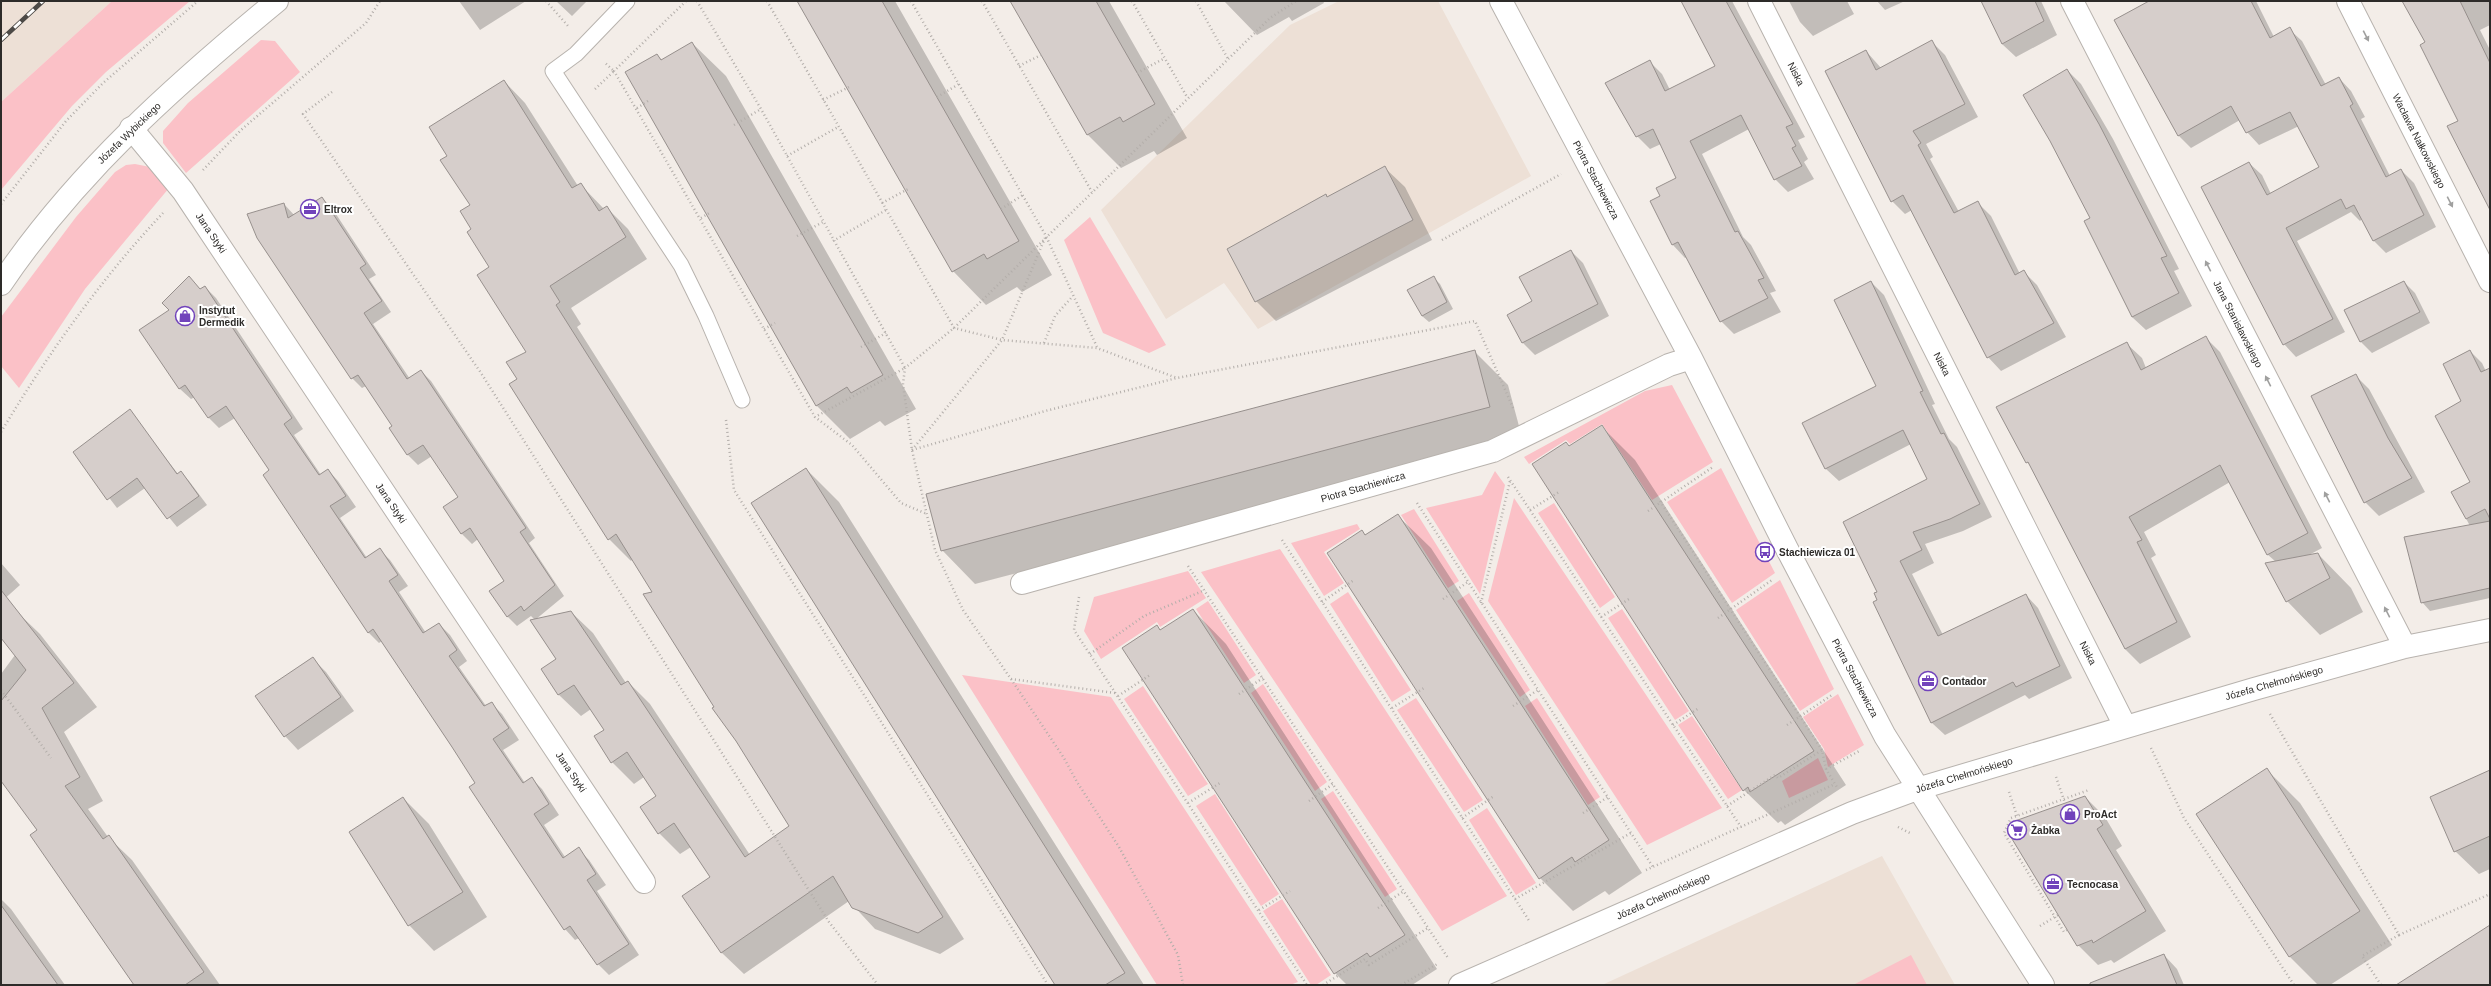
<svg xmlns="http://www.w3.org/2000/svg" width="2491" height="986" viewBox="0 0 2491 986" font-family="Arial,sans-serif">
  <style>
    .built { fill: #ede0d6 }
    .green { fill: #fbc1c7 }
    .shadow { fill: #0003 }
    .building { fill: #d6cecb; stroke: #97908d }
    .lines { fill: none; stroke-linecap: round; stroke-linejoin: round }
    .lane-casing { stroke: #b8b3ae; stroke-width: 17 }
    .street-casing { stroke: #b8b3ae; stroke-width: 24 }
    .secondary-casing { stroke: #b8b3ae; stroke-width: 24 }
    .path { stroke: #b3aeaa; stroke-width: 2.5; stroke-dasharray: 1 3; stroke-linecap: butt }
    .lane { stroke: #fff; stroke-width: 15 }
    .street { stroke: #fff; stroke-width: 22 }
    .secondary { stroke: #fff; stroke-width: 22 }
    .rail-casing { stroke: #4c4946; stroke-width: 4.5 }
    .rail { stroke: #fff; stroke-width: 3; stroke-dasharray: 9; stroke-linecap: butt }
    .oneway { fill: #a0a09f }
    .labels { text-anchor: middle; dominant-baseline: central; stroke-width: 4; stroke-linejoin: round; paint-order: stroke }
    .street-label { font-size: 10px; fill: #2d2b29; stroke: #fff }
    .poi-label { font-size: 10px; font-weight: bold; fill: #2d2b29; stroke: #fff; text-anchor: start }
  </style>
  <rect width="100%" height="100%" fill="#f3ede8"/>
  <path class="built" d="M1 1H112L1 102Z
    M1339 1H1438L1531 176 1258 329 1224 283 1166 319 1101 210 1290 25Z
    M1882 856 1955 985H1602Z"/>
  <path class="green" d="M112 1H190L106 72 72 106 1 190V102Z
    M261 40 275 41 300 72 186 173 163 143V131L188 103Z
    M135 164 150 167 169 188 85 289 19 388 1 366V317L76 217 115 172 126 165Z
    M1090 217 1166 345 1149 353 1103 333 1064 240Z
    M1672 385 1713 462 1652 500 1602 424 1570 444 1566 440 1529 464 1524 457 1645 391Z
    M1721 468 1775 573 1732 603 1667 502Z
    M1495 471 1505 485 1480 594 1426 508 1482 495Z
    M1514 498 1722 808 1647 845 1488 601Z
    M1554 503 1615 597 1600 608 1538 513Z
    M1414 509 1459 581 1448 588 1401 515Z
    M1357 524 1360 529 1324 552 1344 583 1324 596 1291 543Z
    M1280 549 1507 896 1442 931 1201 572Z
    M1188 571 1206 598 1160 627 1157 622 1101 659 1084 631 1094 597Z
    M1780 580 1834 689 1800 711 1736 610Z
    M1348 592 1411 690 1392 702 1330 604Z
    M1469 593 1530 690 1520 697 1457 601Z
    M1208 601 1256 675 1244 683 1196 609Z
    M1622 609 1689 711 1675 720 1608 618Z
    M962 675 1111 697 1298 982 1290 985H1157Z
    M1263 684 1327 782 1315 791 1251 693Z
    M1143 686 1208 784 1188 796 1124 699Z
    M1838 694 1864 745 1828 767 1824 749 1803 717Z
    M1416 698 1483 800 1464 812 1397 710Z
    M1537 698 1600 797 1588 805 1525 706Z
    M1692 716 1742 790 1728 799 1678 725Z
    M1818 758 1828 780 1789 798 1782 781Z
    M1333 791 1397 889 1385 897 1321 799Z
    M1215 794 1279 894 1261 906 1196 806Z
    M1487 808 1536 883 1516 895 1469 820Z
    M1282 899 1331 975 1316 985H1311L1263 911Z
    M1911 955 1927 985H1853Z"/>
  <path class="shadow" d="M459 1H526L480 30Z
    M556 1H587L572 16Z
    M798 1H895L1052 275 1022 292 1017 287 986 305 953 271Z
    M1012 1H1109L1187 138 1157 155 1154 151 1121 168 1088 135Z
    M1224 1H1323L1324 3 1292 21 1289 17 1257 35Z
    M1682 1H1732L1805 137 1798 140 1808 159 1804 162 1814 179 1788 192 1775 179 1749 129 1702 154 1743 237 1751 245 1776 291 1770 293 1781 312 1734 334 1721 321 1687 257 1685 258 1673 245 1661 197 1678 178 1661 144 1650 149 1637 136 1649 61 1662 74 1670 90 1716 66Z
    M1789 1H1847L1854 14 1813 36 1800 22Z
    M1877 1H1905L1885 10Z
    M1984 1H2041L2057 35 2016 57 2002 44Z
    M2151 1H2256L2274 37 2289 29 2302 41 2326 85 2339 78 2351 91 2365 117 2361 119 2390 176 2401 170 2414 183 2436 227 2386 253 2373 240 2362 219 2360 221 2351 212 2297 241 2345 332 2296 357 2284 344 2249 163 2262 175 2271 194 2320 168 2299 126 2259 145 2247 132 2240 120 2191 148 2179 136 2116 20Z
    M2403 1H2490V25L2480 30 2490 50V207L2459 121 2426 43Z
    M1931 41 1945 55 1978 117 1926 144 1933 157 1930 159 1959 212 1977 202 1991 216 2020 274 2024 272 2037 285 2066 337 2001 371 1988 357 1912 210 1905 214 1892 201 1866 51 1881 68Z
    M692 43 726 76 916 409 885 426 880 421 850 439 816 405 657 55 662 60Z
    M2067 70 2081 84 2113 139 2179 269 2174 271 2192 306 2146 330 2132 317 2085 221 2092 218Z
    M504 81 525 103 578 186 580 184 604 209 606 207 628 229 647 259 571 308 581 324 577 327 964 939 940 954 875 929 849 901 744 974 722 953 683 897 711 877 691 847 680 854 659 833 657 797 644 777 634 784 612 762 595 737 605 730 591 709 581 716 559 695 542 669 558 659 535 620 531 616 517 626 507 616 506 581 478 539 472 544 462 534 445 508 459 497 432 456 418 465 408 455 391 428 394 426 366 386 362 388 352 378 258 238 284 204 295 216 322 198 332 208 376 275 369 279 391 312 373 324 410 379 421 371 431 381 535 538 529 543 564 596 535 620 571 612 593 633 626 683 628 682 650 704 750 855 791 826 716 707 654 593 633 559 631 561 609 539 511 384 518 379 527 353 473 230 471 205 449 156Z
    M1385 168 1405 187 1432 240 1276 321 1256 301 1326 196 1328 198Z
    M1571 251 1583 263 1609 316 1535 355 1522 342 1533 302Z
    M189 277 201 290 205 287 216 298 303 429 294 435 321 475 328 470 338 481 356 507 340 518 367 558 379 549 390 560 408 586 399 592 426 633 439 624 450 635 467 661 459 667 486 706 491 703 502 714 519 740 503 750 525 783 531 778 542 789 559 815 544 825 565 857 578 849 589 860 606 885 597 891 639 955 609 975 598 964 579 938 575 940 565 929 476 783 382 641 379 643 368 632 270 471 235 418 219 428 208 417 195 397 191 399 180 389 140 330 170 311Z
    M1434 278 1440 284 1453 309 1429 322 1422 316Z
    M1871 282 1884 295 1935 404 1932 405 1949 439 1957 447 1992 517 1963 531 1925 544 1934 563 1912 574 1943 635 2026 595 2038 608 2072 678 2029 699 2025 695 1945 735 1932 723 1875 603 1879 601 1878 592 1929 479 1911 444 1839 481 1826 469 1804 424 1877 386Z
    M2404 282 2415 293 2430 323 2372 353 2361 342Z
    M2205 337 2220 352 2322 548 2307 556 2318 554 2351 588 2363 612 2320 635 2287 601 2276 562 2267 554 2230 482 2144 532 2156 555 2151 558 2191 637 2140 664 2125 649 2031 467 2027 462 2127 344 2142 358 2146 368Z
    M2470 351 2482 363 2490 380V400Z
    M1475 352 1508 385 1523 441 975 584 942 550Z
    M2355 375 2369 389 2425 492 2379 516 2365 502Z
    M129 411 178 474 180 472 189 481 207 505 177 527 145 488 117 508 74 452Z
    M1602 427 1635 460 1846 785 1785 825 1781 821 1778 823 1744 790 1570 447Z
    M2490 429V598L2430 611 2422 602 2470 526 2452 492 2472 482Z
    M806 469 839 502 1144 985H1057Z
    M1397 515 1431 548 1642 873 1609 895 1605 891 1573 911 1540 878 1361 531 1365 535Z
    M1 563 20 585 1 602Z
    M1193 610 1226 644 1437 969 1412 985H1347L1335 973 1124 648 1157 626 1161 631Z
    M16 611 40 634 97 707 64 732 103 801 88 809 108 837 132 860 220 985H136L38 831 1 779V674L15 655 1 636V624Z
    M312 658 326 672 354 711 298 750 285 736Z
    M2267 770 2300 803 2392 945 2330 985H2318L2289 956Z
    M2490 772V869L2479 874 2455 851Z
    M2085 797 2105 817 2122 846 2116 850 2166 931 2114 963 2111 960 2098 965 2078 945Z
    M403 798 429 824 487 917 434 951 409 925 350 832Z
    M1 899 11 909 65 985H1Z
    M2164 955 2177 969 2184 985H2111Z"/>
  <path class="building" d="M797 1H882L1019 241 987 259 984 254 952 272Z
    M1010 1H1096L1155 104 1123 122 1120 117 1087 135Z
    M1681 1H1726L1793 124 1786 127 1796 146 1792 148 1802 166 1774 180 1741 115 1690 141 1735 232 1738 231 1764 278 1758 280 1768 298 1720 322 1678 242 1672 245 1650 201 1660 196 1656 188 1676 178 1653 129 1636 137 1605 83 1650 60 1665 91 1715 66Z
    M1981 1H2035L2044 21 2002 44Z
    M2149 1H2251L2270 38 2290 27 2321 86 2339 77 2353 104 2350 106 2386 177 2401 169 2424 215 2373 241 2354 205 2346 209 2341 199 2286 228 2333 319 2283 345 2201 187 2249 162 2267 195 2319 167 2290 112 2246 133 2231 106 2178 136 2114 20Z
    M2402 1H2460L2490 63V210L2447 126 2458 121 2420 45 2425 42Z
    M1932 40 1965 104 1913 131 1921 143 1918 145 1954 213 1978 201 2015 275 2024 270 2054 323 1987 358 1903 195 1891 202 1825 71 1866 50 1876 70Z
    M692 42 883 375 851 393 847 387 816 406 625 72 657 54 661 60Z
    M2067 69 2099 124 2167 256 2161 258 2179 293 2132 317 2084 221 2090 218 2050 141 2023 95Z
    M504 80 572 188 581 183 599 211 607 206 626 237 550 286 560 302 556 305 943 917 918 933 852 908 833 876 721 953 682 896 710 877 674 823 658 834 640 807 656 796 627 752 611 763 594 736 604 730 574 685 558 695 541 669 556 659 530 620 571 611 621 685 628 681 745 857 789 826 736 741 712 708 714 707 643 594 652 592 616 534 608 540 509 384 517 379 506 362 526 352 477 275 489 267 467 232 471 229 460 211 470 205 440 160 447 156 429 127Z
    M1385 166 1413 220 1255 302 1227 249 1326 194 1327 197Z
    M322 197 366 264 360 268 382 301 364 313 407 379 421 370 526 528 520 532 555 585 524 611 521 606 507 617 489 591 504 581 470 528 461 534 443 507 458 497 423 445 407 455 389 428 392 426 358 375 351 379 257 238 247 214 284 203 288 218Z
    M1571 250 1598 304 1522 343 1507 315 1532 301 1519 277Z
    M189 276 200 289 205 286 292 418 284 424 319 475 328 469 346 496 330 506 365 558 380 548 398 575 389 581 423 633 439 623 457 650 449 656 484 706 492 702 500 715 509 728 493 739 523 783 532 777 549 804 534 814 563 858 579 847 596 874 587 880 629 944 597 965 570 926 564 930 516 858 469 787 475 783 452 747 373 629 368 633 263 475 269 470 226 406 208 418 185 385 179 389 139 330 169 310 162 303Z
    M1434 276 1447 302 1422 316 1407 290Z
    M1871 281 1923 391 1920 392 1941 434 1944 433 1980 504 1950 519 1913 532 1922 550 1900 561 1938 636 2026 594 2060 666 2016 687 2013 682 1931 723 1873 602 1877 600 1874 593 1877 592 1843 522 1927 479 1903 430 1825 469 1802 423 1876 386 1834 300Z
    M2404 281 2420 312 2360 342 2344 310Z
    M2206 336 2308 533 2267 555 2220 465 2129 517 2142 540 2137 542 2177 622 2125 649 2028 462 2026 463 1996 407 2127 342 2141 370Z
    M1475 350 1490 407 941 551 926 494Z
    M2470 350 2481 372 2490 368V519L2485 509 2466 519 2451 492 2470 482 2435 416 2461 401 2443 364Z
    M2356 374 2388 438 2412 478 2364 503 2311 396Z
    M130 409 177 474 181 471 199 496 167 519 137 478 107 500 73 452Z
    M1602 425 1814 751 1750 792 1748 787 1743 791 1532 464 1566 442 1569 446Z
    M806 468 1125 973 1105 985H1055L751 503Z
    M1398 514 1609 840 1575 862 1572 857 1539 879 1327 553 1362 530 1365 535Z
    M2490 521V588L2421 603 2404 537Z
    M2318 553 2330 578 2286 602 2265 563Z
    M1 590 74 683 42 708 80 777 65 786 103 839 109 835 204 972 185 985H134L30 835 37 830 1 781V701L26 670 1 638Z
    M1193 609 1405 935 1370 957 1367 953 1334 974 1122 648 1157 625 1160 630Z
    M313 657 341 697 284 737 255 696Z
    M2267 768 2360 911 2289 957 2196 814Z
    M2490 770V836L2454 852 2430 797Z
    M2085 796 2103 825 2097 829 2146 911 2093 943 2092 940 2077 946 2009 834 2015 821Z
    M403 797 463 892 408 926 349 832Z
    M1 905 58 985H1Z
    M2490 925V985H2396Z
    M2164 954 2177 985H2090V983Z"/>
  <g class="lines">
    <defs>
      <path id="lane" d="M627 1 576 54 553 71 681 265 706 316 742 400"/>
      <path id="street" d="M1501 1 1691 358 1787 549 1885 736 2043 985
        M1759 1 2125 726
        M2072 1 2405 647
        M2348 1 2490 281
        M131 128 183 191 644 882
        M1022 583 1493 451 1669 365 1691 358
        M1460 985 1852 813 1917 789 2254 689 2405 647 2490 630"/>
      <path id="secondary" d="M1 284C76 173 175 85 277 1"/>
    </defs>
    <use href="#lane" class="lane-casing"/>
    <use href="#street" class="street-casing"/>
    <use href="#secondary" class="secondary-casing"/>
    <path class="path" d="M546 1 568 26
      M686 1 614 71 815 417 852 445 901 503 927 514
      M697 1 761 109 905 368 815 417
      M767 1 954 328 1002 340 1097 348 1177 378
      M911 1 1046 236 1097 347
      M982 1 1092 192
      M1132 1 1187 97
      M1196 1 1228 59
      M1019 66 1041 55
      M1137 73 1165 58
      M595 89 614 71 604 62
      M332 92 303 114 481 373 829 922 878 985
      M937 97 959 84
      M823 100 851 86
      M637 108 648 101
      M734 125 761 109
      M787 156 838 127
      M203 170 241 130 366 23 380 1
      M882 203 910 188
      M1 204 66 121 103 83 198 1
      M1001 209 1023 195
      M701 218 711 212
      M797 236 823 222
      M1442 240 1561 174
      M833 241 886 210
      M764 329 775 323
      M1044 343 1055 316 1072 297
      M861 347 886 333
      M726 420 734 490 1048 985
      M1 432C48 354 100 280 163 213
      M912 450 1045 411 1177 378 1475 321 1514 410
      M912 450 1002 340 1045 238
      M1508 477 1741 827
      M1660 501 1822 750 1826 769 1838 789
      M1417 503 1653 867
      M1530 510 1559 492
      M1648 511 1713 467
      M1282 540 1530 922
      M1188 566 1448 958
      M1079 597 1074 630 1307 985
      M1443 599 1468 582
      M1322 602 1354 580
      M1481 603 1510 481
      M1601 617 1629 599
      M1718 618 1772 580
      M1090 654 1144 616 1205 590
      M1011 679 1064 758 1077 782 1119 847 1178 955 1183 985
      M1 690 51 758
      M1115 693 1011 679 963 610 935 550 912 450 903 384 905 368 954 328 1270 18 1296 1
      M1239 694 1263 678
      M1118 696 1150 675
      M1513 706 1538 690
      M1392 708 1424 688
      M2270 714 2399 935 2362 956 2381 985
      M1673 725 1699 708
      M1787 725 1832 695
      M2151 748 2184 818 2294 985
      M1826 769 1861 750
      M2056 777 2065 803
      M2009 792 2017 816
      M1309 801 1333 784
      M1188 803 1220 783
      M1727 806 1775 775 1778 778 1822 750
      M1583 813 1608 797
      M1462 818 1494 796
      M1898 827 1912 834
      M1646 870 1835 784
      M1515 899 1631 833
      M1378 908 1404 891
      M1259 910 1290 891
      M2040 926 2058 915
      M2067 930 2064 932 2004 833 2011 818 2089 790
      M2399 935 2490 894
      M1323 985 1365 959 1369 965 1428 928
      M1401 985 1439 963"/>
    <use href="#lane" class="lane"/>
    <use href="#street" class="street"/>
    <use href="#secondary" class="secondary"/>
    <defs>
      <path id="rail" d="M1 40 43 1"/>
    </defs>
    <use href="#rail" class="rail-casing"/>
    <use href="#rail" class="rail"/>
  </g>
  <defs><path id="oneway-solid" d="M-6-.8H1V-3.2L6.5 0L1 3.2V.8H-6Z"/></defs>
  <g class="oneway">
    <use href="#oneway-solid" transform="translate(2366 36) rotate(63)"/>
    <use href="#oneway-solid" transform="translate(2450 202) rotate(63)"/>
    <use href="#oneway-solid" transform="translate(2208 266) rotate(-117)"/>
    <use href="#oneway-solid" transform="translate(2268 381) rotate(-117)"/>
    <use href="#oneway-solid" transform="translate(2327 497) rotate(-117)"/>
    <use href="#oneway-solid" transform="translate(2387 612) rotate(-117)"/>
  </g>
  <defs>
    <symbol id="office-ring" viewBox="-11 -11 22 22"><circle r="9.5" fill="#fff" stroke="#7143bb" stroke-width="1.5"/><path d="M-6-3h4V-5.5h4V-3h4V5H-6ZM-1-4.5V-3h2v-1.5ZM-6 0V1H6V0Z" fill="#7143bb"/></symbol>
    <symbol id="shop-ring" viewBox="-11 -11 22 22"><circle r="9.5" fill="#fff" stroke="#7143bb" stroke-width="1.5"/><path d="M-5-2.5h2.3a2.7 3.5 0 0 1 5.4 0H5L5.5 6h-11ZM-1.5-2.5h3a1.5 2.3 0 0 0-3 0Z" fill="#7143bb"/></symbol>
    <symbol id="bus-ring" viewBox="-11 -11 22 22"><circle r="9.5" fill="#fff" stroke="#7143bb" stroke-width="1.5"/><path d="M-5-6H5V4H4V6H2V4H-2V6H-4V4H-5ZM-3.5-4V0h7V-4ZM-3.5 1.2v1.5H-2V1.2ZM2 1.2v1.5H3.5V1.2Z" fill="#7143bb"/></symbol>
    <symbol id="supermarket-ring" viewBox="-11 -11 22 22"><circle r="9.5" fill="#fff" stroke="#7143bb" stroke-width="1.5"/><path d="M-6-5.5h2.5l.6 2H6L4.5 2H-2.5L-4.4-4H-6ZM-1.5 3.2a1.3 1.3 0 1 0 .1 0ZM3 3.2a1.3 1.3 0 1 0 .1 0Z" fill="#7143bb"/></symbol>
  </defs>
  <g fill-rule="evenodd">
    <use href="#office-ring" x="299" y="198" width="22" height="22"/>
    <use href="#shop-ring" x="174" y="305" width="22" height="22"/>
    <use href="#bus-ring" x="1754" y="541" width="22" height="22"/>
    <use href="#office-ring" x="1917" y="670" width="22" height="22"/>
    <use href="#shop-ring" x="2059" y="803" width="22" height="22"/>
    <use href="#supermarket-ring" x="2006" y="819" width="22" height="22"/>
    <use href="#office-ring" x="2042" y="873" width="22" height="22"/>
  </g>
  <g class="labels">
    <g class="street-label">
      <text transform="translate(1796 74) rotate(63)">Niska</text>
      <text transform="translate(129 133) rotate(-44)">Józefa Wybickiego</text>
      <text transform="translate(2419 141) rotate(63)">Wacława Nałkowskiego</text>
      <text transform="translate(1596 180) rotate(62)">Piotra Stachiewicza</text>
      <text transform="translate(211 233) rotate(56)">Jana Styki</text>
      <text transform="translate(2238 324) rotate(63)">Jana Stanisławskiego</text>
      <text transform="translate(1942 364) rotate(63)">Niska</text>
      <text transform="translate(1363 487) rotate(-16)">Piotra Stachiewicza</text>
      <text transform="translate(391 503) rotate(56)">Jana Styki</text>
      <text transform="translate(2088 653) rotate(63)">Niska</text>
      <text transform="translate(1855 678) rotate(62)">Piotra Stachiewicza</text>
      <text transform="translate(2274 683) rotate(-16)">Józefa Chełmońskiego</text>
      <text transform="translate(571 772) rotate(56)">Jana Styki</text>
      <text transform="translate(1964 775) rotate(-17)">Józefa Chełmońskiego</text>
      <text transform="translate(1663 896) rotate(-24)">Józefa Chełmońskiego</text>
    </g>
    <g class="poi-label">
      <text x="324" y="209">Eltrox</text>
      <text x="199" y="310">Instytut<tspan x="199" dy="12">Dermedik</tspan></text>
      <text x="1779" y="552">Stachiewicza 01</text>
      <text x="1942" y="681">Contador</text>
      <text x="2084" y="814">ProAct</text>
      <text x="2031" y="830">Żabka</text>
      <text x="2067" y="884">Tecnocasa</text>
    </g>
  </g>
  <rect width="2491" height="986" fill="none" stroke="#2d2b29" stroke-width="4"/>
</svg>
